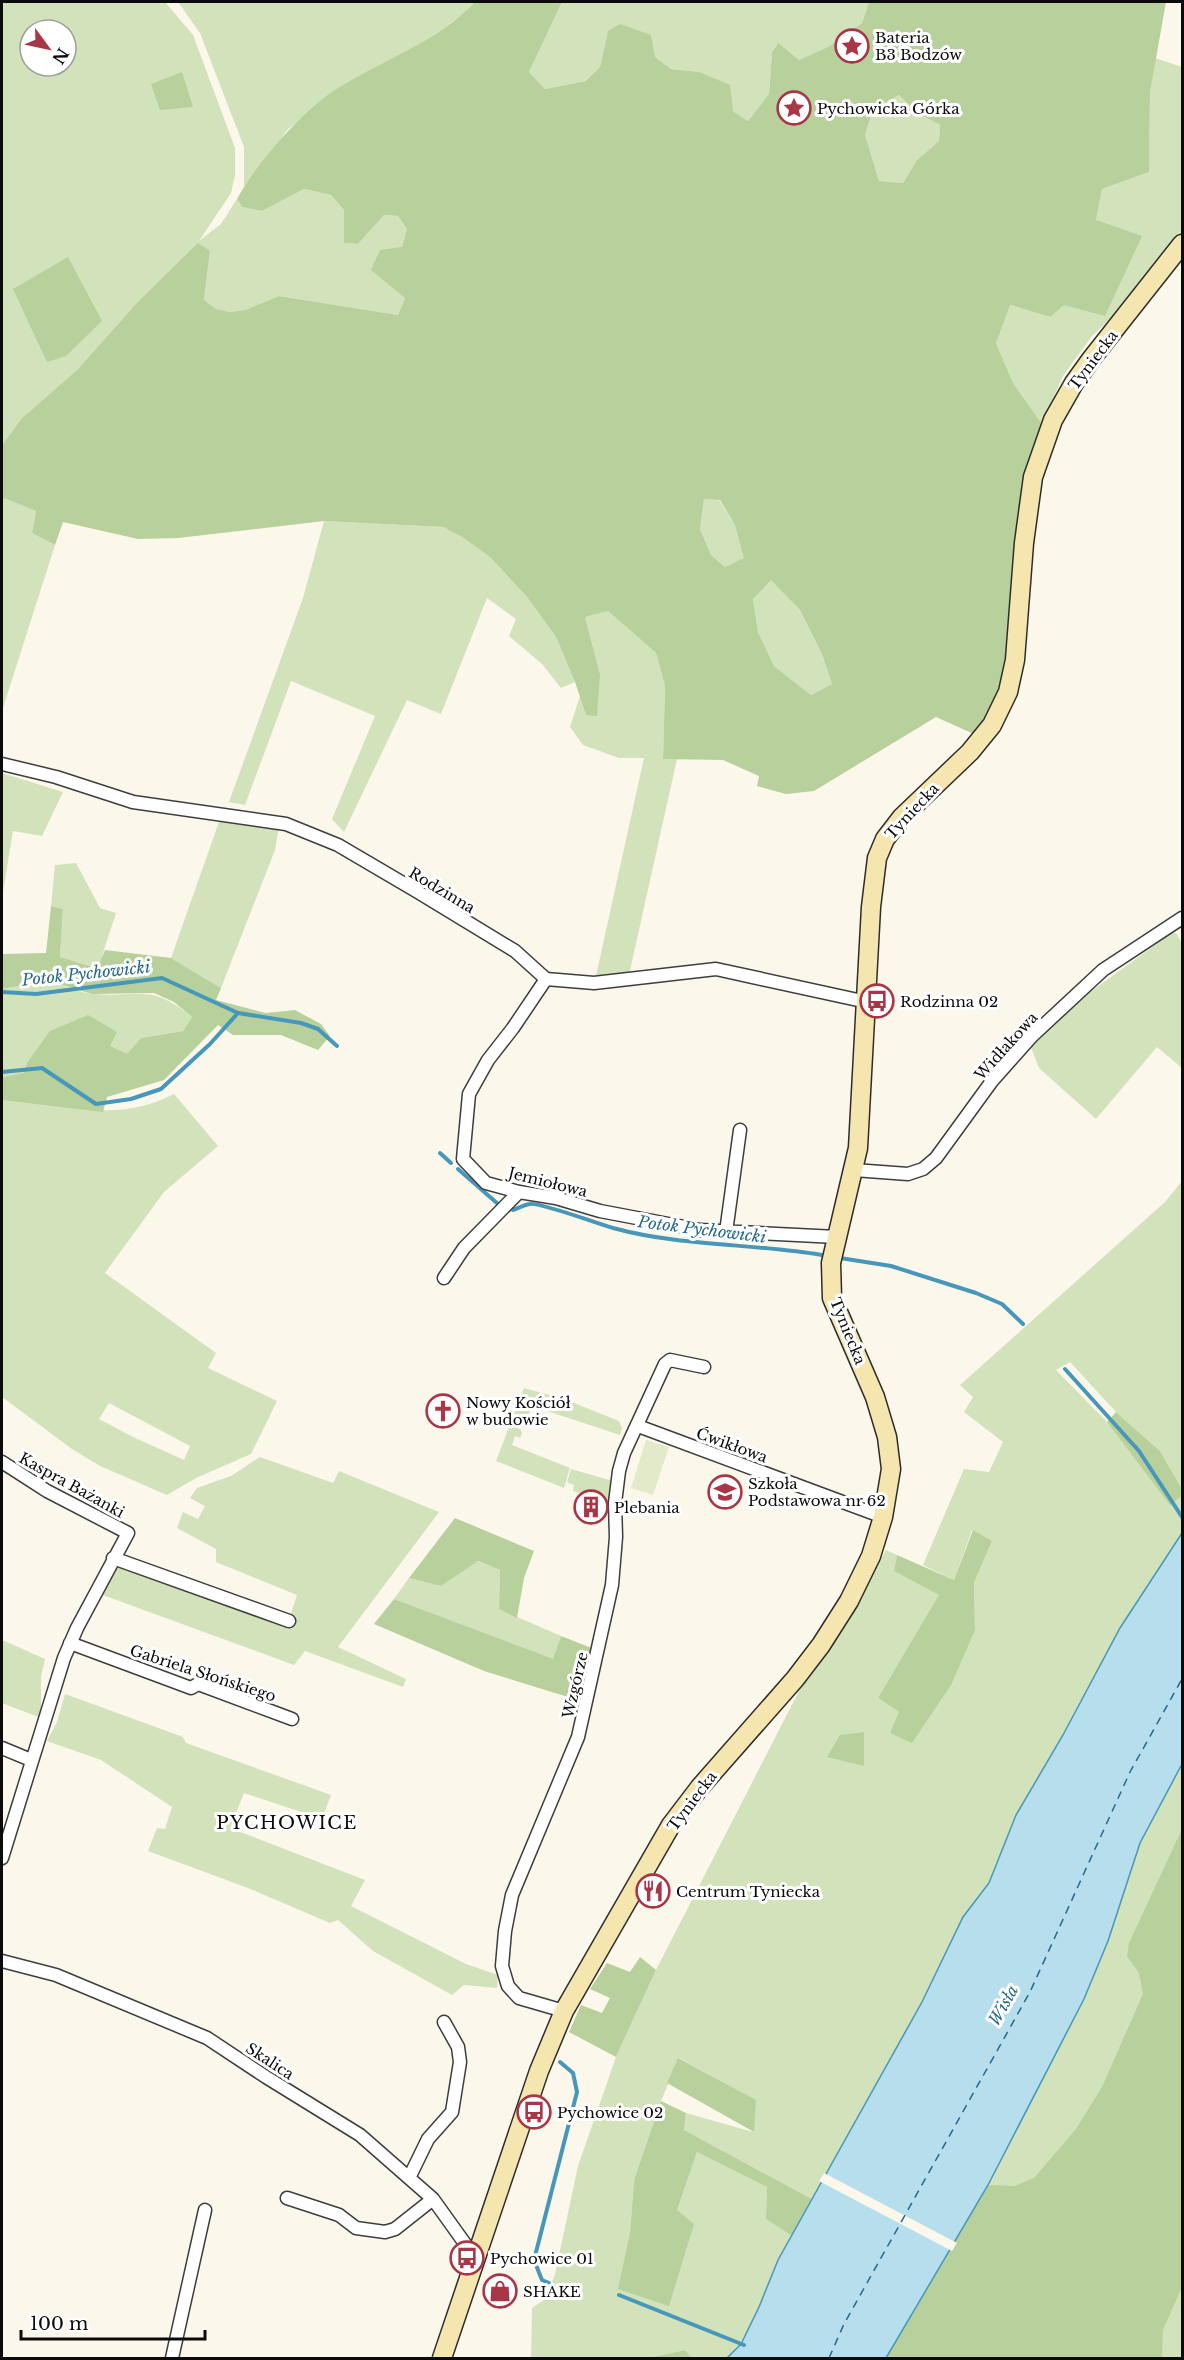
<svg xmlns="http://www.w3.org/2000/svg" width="1184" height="2360" viewBox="0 0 1184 2360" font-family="'Libre Baskerville',serif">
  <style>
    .green { fill: #d2e2ba; fill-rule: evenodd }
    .forest { fill: #b8d09b; fill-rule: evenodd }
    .pitch { fill: #e2eaca }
    .water { fill: #b6deed; stroke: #4797ba; stroke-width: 1.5 }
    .pier { fill: #fcf7eb }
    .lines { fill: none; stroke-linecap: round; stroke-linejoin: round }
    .stream { stroke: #4797ba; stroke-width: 4 }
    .ferry { stroke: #26688b; stroke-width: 1.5; stroke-dasharray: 8 6; stroke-linecap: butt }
    .street-casing { stroke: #3e3e3e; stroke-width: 15 }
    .secondary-casing { stroke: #2d2d2d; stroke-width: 21 }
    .street { stroke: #fff; stroke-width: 12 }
    .secondary { stroke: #f4e6ae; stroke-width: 18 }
    .labels { text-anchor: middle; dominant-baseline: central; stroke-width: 6; stroke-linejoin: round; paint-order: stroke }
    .poi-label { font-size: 15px; fill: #0b0b0b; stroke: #fff; text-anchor: start }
    .street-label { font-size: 15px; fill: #0b0b0b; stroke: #fff }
    .water-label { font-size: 16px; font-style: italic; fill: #26688b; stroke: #fff }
    .quarter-label { font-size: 18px; letter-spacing: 1.5px; fill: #0b0b0b; stroke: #fff }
  </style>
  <rect width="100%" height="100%" fill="#fcf7eb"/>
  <path class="green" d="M2 2H165L193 35 235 148V175L231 193 199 241 221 224 237 199 242 207 262 211 304 189 331 195 344 210V243L358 244 384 215 398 216 407 229 402 247 405 298 398 315 279 296 245 310 230 312 215 309 204 300 210 252 22 418 2 445ZM30 30H66V66H30Z
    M178 2H475L465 12 444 28 289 128 244 187V147L200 33Z
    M562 2H869L862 23 830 46 799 60 777 44 772 52 769 94 748 121 733 111 699 72 671 69 655 57 608 31 600 67 584 81 545 89 529 72Z
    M1155 58 1182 67V232L1165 259 1124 306 1092 336 1063 376 1042 424 1013 383 996 343 1009 305 1050 317 1096 220 1102 189 1149 172 1150 92Z
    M899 95 917 113 940 125 939 141 917 160 903 183 879 181 865 135 873 108Z
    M4 498 36 511 32 533 55 545 2 711V506Z
    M704 499 719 500 735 525 745 558 725 567 711 555 700 529Z
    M324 521 443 527 462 537 490 557 527 597 556 637 575 682 561 688 542 664 509 636 516 619 487 598 441 714 407 700 344 832 332 819 375 716 291 681 245 805 229 802 303 598Z
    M771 579 800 610 822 654 832 684 811 695 774 666 758 632 753 599Z
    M608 611 656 653 665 686 663 758 677 759 629 975 596 976 644 758H619L583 745 570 727 580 696 586 715 600 674 585 617Z
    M2 773 63 792 42 836 13 831 2 898Z
    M220 819 279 827 275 850 221 988 171 958Z
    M76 863 100 908 116 913 98 968 60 957 63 909 51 906 55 865Z
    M1173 932 1177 934 1182 944V1068L1157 1047 1096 1119 1039 1068 1030 1045 1086 995Z
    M49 981C63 985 79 993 94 994 142 998 150 983 192 1017L183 1031 141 1038 127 1055 110 1047 27 1063 24 1074 2 1077V989Z
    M174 1094 218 1146 164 1192 105 1273 216 1353 208 1368 277 1401 251 1454 196 1478 167 1495 100 1466 72 1449 2 1397V1100C65 1101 112 1126 174 1094ZM109 1403 190 1446 184 1460 133 1437 99 1419Z
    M1182 1181V1489L1160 1451 1116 1412 1070 1362 1056 1370 1107 1422 1170 1504 1182 1496V1533L1120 1628 1063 1735 1016 1815 989 1883 963 1917 922 2002 812 2199 684 2130 686 2113 753 2132 755 2100 679 2058 661 2101 634 2180 630 2233 677 2210 697 2152 767 2187 766 2219 792 2236C769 2276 760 2325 727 2358H692L685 2350 649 2358H531L532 2308 547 2298 555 2274 578 2166 616 2057 656 1970 800 1689 833 1645 886 1550 897 1555 894 1571 940 1595 878 1698 899 1712 975 1630 974 1583 992 1541 972 1530 954 1580 923 1565 964 1469 989 1472 1003 1442 964 1412 973 1397 960 1385 1165 1202Z
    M524 1388 564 1399 619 1421 622 1428 620 1435 532 1406 526 1421 519 1419 516 1427 520 1429 522 1433 520 1438 515 1436 512 1445 570 1468 564 1488 496 1461Z
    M260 1457 333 1483 339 1471 439 1512 338 1647 406 1679 403 1687 305 1651 294 1665 100 1594 117 1565 287 1626 297 1595 216 1562V1549L177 1528 183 1512 198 1519 205 1506 190 1498 197 1488 231 1476Z
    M571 1469 613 1481 611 1504 573 1491 574 1485 567 1482Z
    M477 1561 500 1570 499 1609 561 1636 553 1660 394 1599 409 1578 441 1586Z
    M2 1640 45 1659 41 1677V1718L2 1703Z
    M65 1694 183 1737 186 1743 331 1795 322 1819 244 1793 230 1828 365 1880 351 1906 466 1964 498 1975 497 1988 464 1985 452 1995 373 1951 338 1920 330 1923 248 1888 148 1851 157 1828 165 1829 172 1807 101 1760 47 1741 57 1722Z
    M1182 1761V2358H883L986 2184 1084 1999 1108 1941 1140 1843Z"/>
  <path class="forest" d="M475 2H562L529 72 545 89 585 81 600 67 608 31 620 24 651 35 655 57 671 69 699 72 730 85 733 111 748 121 769 94 772 52 778 43 799 60 830 46 862 23 869 2H1166L1150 92 1149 172 1102 189 1096 220 1142 236 1105 316 1064 305 1050 317 1010 305 996 343 1013 383 1042 424 1002 686 976 735 936 717 814 791 786 794 757 786 759 776 723 760 663 759 665 686 656 653 608 611 585 617 600 674 597 716 586 715 575 682 556 637 527 597 490 557 462 537 443 527 324 521 178 538 138 539 63 522 55 545 32 533 36 511 4 498 2 506V445L22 418 79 368 138 302 198 243 210 251 204 300 216 309 230 312 245 310 279 296 398 315 405 298 371 270 380 250 402 247 407 229 398 216 384 215 358 244 344 243V210L331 195 304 189 262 211 242 207 237 199C258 161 305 107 343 85 387 59 440 39 475 2ZM899 95 917 113 940 125 939 141 917 160 903 183 879 181 865 135 873 109ZM704 499 720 500 735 525 744 558 725 567 711 555 700 529ZM771 580 800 610 822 654 832 684 811 695 774 666 758 632 753 599Z
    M182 72 193 107 160 110 151 84Z
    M68 257 102 321 66 356 47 362 13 289Z
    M51 906 63 909 60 957 97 968 105 950 171 958 221 988 216 1000 266 1013 295 1010 321 1024 330 1036 318 1050 281 1035H233L218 1025 164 1080 107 1097 103 1112 2 1100V1077L24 1073 27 1063 50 1031 88 1015 117 1032 110 1046 127 1054 141 1038 183 1031 192 1017 174 1002 154 993 92 994 49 981 2 989V954L46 953Z
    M1116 1412 1160 1451 1182 1489V1496L1170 1505 1107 1422Z
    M455 1518 534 1551 524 1578 517 1618 499 1609 500 1570 478 1561 441 1586 409 1578Z
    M973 1530 992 1541 974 1583 975 1630 951 1685 912 1743 890 1733 899 1712 878 1698 939 1595 894 1571 897 1555 954 1580Z
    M394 1599 553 1659 561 1636 594 1649 581 1701 484 1671 374 1624Z
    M864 1732V1766L827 1757 840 1735Z
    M1182 1829V2287L1163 2330 1162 2358H886L988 2185 1015 2186 1034 2178 1076 2129 1102 2087 1143 1994 1139 1973 1127 1956 1129 1943Z
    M640 1957 656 1970 616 2057 569 2032 581 2005 602 2013 610 1998 590 1989 607 1963 630 1972Z
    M678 2058 756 2100 754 2132 667 2083Z
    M661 2101 686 2113 684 2130 812 2199 792 2236 766 2219 767 2187 697 2152 677 2210 694 2224 669 2306 618 2289 630 2233 634 2180Z
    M685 2350 692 2358H649Z"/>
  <path class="pitch" d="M646 1440 669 1447 653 1495 631 1488Z"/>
  <path class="water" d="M1182 1533V1764L1140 1843 1108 1941 1084 1999 988 2185 886 2358H727L741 2344 759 2307 778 2260 922 2002 963 1917 989 1883 1016 1815 1063 1735 1120 1628Z"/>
  <path class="pier" d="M824 2173 957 2243 952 2251 819 2181Z"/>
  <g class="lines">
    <path class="stream" d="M2 992 36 994 162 978 238 1013 301 1023 318 1029 337 1046
      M2 1072 42 1068 96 1104 131 1099 161 1089 210 1044 238 1013
      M440 1153 451 1163
      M458 1169 498 1204
      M513 1210C518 1208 524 1205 530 1204 539 1202 599 1224 613 1228 683 1247 752 1243 822 1255
      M840 1258 891 1266 976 1293 1002 1304 1023 1324
      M1065 1369 1139 1451 1182 1517
      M549 2283 542 2280 534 2260 577 2092 573 2073 560 2062
      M619 2295 744 2345"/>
    <path class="ferry" d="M829 2358 844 2324 1030 1992 1130 1772 1182 1679"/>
    <defs>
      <path id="street" d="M2 764 56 777 133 802 286 824 338 845 418 892 515 951 546 979 594 983 716 969 867 1002
        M546 979 513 1028 488 1060 469 1094 463 1159 486 1183 519 1192 556 1198 600 1211 700 1230 837 1237
        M854 1170 908 1174 923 1169 936 1158 992 1081 1032 1036 1103 970 1182 918
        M726 1232 740 1130
        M444 1278 464 1248 519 1192
        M638 1426 883 1517
        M2 1462 47 1491 128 1533 77 1628 64 1658 2 1858
        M113 1558 289 1621
        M70 1643 191 1688 198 1684 292 1719
        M2 1748 31 1760
        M2 1961 56 1975 207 2038 266 2077 360 2135 433 2199 476 2259
        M564 2011 519 1998 508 1986 502 1966 505 1931 512 1895 578 1737 612 1585 616 1537 615 1503 619 1471 624 1453 665 1364 670 1360 704 1367
        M409 2178 428 2139 452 2112 460 2062 458 2047 444 2022
        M287 2198 339 2215 356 2228 385 2232 395 2229 433 2199
        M172 2358 205 2210"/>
      <path id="secondary" d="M442 2358 539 2071 564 2011 671 1825 700 1787 795 1679 821 1645 849 1601 871 1556 883 1517 891 1469 887 1437 875 1397 832 1298 831 1263 858 1148 871 907 877 858 885 839 902 817 970 752 992 725 1008 692 1015 660 1024 543 1033 477 1053 420 1074 383 1092 358 1182 244"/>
    </defs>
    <use href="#street" class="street-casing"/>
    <use href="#secondary" class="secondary-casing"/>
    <use href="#street" class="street"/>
    <use href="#secondary" class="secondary"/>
  </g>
  <defs>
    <symbol id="sight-ring" viewBox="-11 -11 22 22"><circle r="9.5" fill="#fff" stroke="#a73646" stroke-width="1.5"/><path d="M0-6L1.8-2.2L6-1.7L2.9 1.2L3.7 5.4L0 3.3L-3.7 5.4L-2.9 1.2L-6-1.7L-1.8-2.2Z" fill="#a73646"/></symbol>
    <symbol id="bus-ring" viewBox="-11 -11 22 22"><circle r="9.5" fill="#fff" stroke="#a73646" stroke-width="1.5"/><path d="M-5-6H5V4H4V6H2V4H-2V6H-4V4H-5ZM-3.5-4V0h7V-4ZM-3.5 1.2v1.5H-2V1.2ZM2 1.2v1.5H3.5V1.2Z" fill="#a73646"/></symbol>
    <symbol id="church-ring" viewBox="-11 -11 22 22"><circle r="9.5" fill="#fff" stroke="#a73646" stroke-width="1.5"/><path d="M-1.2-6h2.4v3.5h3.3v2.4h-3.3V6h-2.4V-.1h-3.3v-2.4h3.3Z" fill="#a73646"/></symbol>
    <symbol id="school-ring" viewBox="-11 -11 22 22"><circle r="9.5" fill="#fff" stroke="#a73646" stroke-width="1.5"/><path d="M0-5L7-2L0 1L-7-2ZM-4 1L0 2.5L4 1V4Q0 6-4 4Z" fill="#a73646"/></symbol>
    <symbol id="building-ring" viewBox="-11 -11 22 22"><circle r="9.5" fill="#fff" stroke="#a73646" stroke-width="1.5"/><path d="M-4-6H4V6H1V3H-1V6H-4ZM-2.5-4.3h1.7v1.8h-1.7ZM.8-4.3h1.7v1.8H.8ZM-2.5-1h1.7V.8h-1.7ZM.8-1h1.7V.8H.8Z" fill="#a73646"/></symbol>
    <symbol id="restaurant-ring" viewBox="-11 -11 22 22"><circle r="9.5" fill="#fff" stroke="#a73646" stroke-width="1.5"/><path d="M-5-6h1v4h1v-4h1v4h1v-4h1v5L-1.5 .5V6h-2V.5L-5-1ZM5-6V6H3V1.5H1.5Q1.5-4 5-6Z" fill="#a73646"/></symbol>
    <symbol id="shop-ring" viewBox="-11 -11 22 22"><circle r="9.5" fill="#fff" stroke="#a73646" stroke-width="1.5"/><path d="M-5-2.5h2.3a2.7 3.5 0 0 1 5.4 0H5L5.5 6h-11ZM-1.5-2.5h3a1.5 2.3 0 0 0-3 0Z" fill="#a73646"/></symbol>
  </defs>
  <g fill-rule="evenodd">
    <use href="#sight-ring" x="833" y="27" width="38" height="38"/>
    <use href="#sight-ring" x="775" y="89" width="38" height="38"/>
    <use href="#bus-ring" x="858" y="982" width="38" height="38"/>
    <use href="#church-ring" x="424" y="1392" width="38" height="38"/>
    <use href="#school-ring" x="706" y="1473" width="38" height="38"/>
    <use href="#building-ring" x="572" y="1488" width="38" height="38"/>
    <use href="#restaurant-ring" x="634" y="1872" width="38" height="38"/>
    <use href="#bus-ring" x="515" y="2093" width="38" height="38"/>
    <use href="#bus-ring" x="448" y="2239" width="38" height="38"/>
    <use href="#shop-ring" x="481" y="2272" width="38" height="38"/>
  </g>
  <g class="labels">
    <g class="poi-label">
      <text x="875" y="37">Bateria<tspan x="875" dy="17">B3 Bodzów</tspan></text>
      <text x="817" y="108">Pychowicka Górka</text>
      <text x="900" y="1001">Rodzinna 02</text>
      <text x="466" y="1402">Nowy Kościół<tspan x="466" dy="17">w budowie</tspan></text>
      <text x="748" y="1483">Szkoła<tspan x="748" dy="17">Podstawowa nr 62</tspan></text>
      <text x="614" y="1507">Plebania</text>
      <text x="676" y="1891">Centrum Tyniecka</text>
      <text x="557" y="2112">Pychowice 02</text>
      <text x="490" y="2258">Pychowice 01</text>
      <text x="523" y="2291">SHAKE</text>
    </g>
    <g class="street-label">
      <text transform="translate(1093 360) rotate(-53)">Tyniecka</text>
      <text transform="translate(912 811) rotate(-47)">Tyniecka</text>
      <text transform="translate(442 890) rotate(31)">Rodzinna</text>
      <text transform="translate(1006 1046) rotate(-48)">Widłakowa</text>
      <text transform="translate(548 1182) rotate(14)">Jemiołowa</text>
      <text transform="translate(848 1331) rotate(68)">Tyniecka</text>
      <text transform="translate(732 1445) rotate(20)">Ćwikłowa</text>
      <text transform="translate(72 1485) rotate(29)">Kaspra Bażanki</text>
      <text transform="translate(203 1673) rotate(18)">Gabriela Słońskiego</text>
      <text transform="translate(575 1685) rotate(-77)">Wzgórze</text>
      <text transform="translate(692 1801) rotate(-53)">Tyniecka</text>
      <text transform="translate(270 2061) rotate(33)">Skalica</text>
    </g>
    <g class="water-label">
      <text transform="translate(86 973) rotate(-6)">Potok Pychowicki</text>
      <text transform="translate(702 1229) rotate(7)">Potok Pychowicki</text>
      <text transform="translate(1003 2005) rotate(-61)">Wisła</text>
    </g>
    <g class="quarter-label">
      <text x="287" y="1823">PYCHOWICE</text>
    </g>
  </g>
  <rect width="1184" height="2360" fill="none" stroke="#0b0b0b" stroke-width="6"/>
  <g transform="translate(48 48) rotate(123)"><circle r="28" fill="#ffffff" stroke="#9d9d9d" stroke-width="1.5"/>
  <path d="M0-4.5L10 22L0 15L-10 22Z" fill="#a73646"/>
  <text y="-9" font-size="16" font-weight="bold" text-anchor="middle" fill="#0b0b0b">N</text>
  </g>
  <path d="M21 2330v9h184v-9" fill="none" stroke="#0b0b0b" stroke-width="3"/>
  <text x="30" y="2330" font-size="18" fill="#0b0b0b" stroke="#ffffff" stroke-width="4.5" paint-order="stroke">100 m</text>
</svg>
